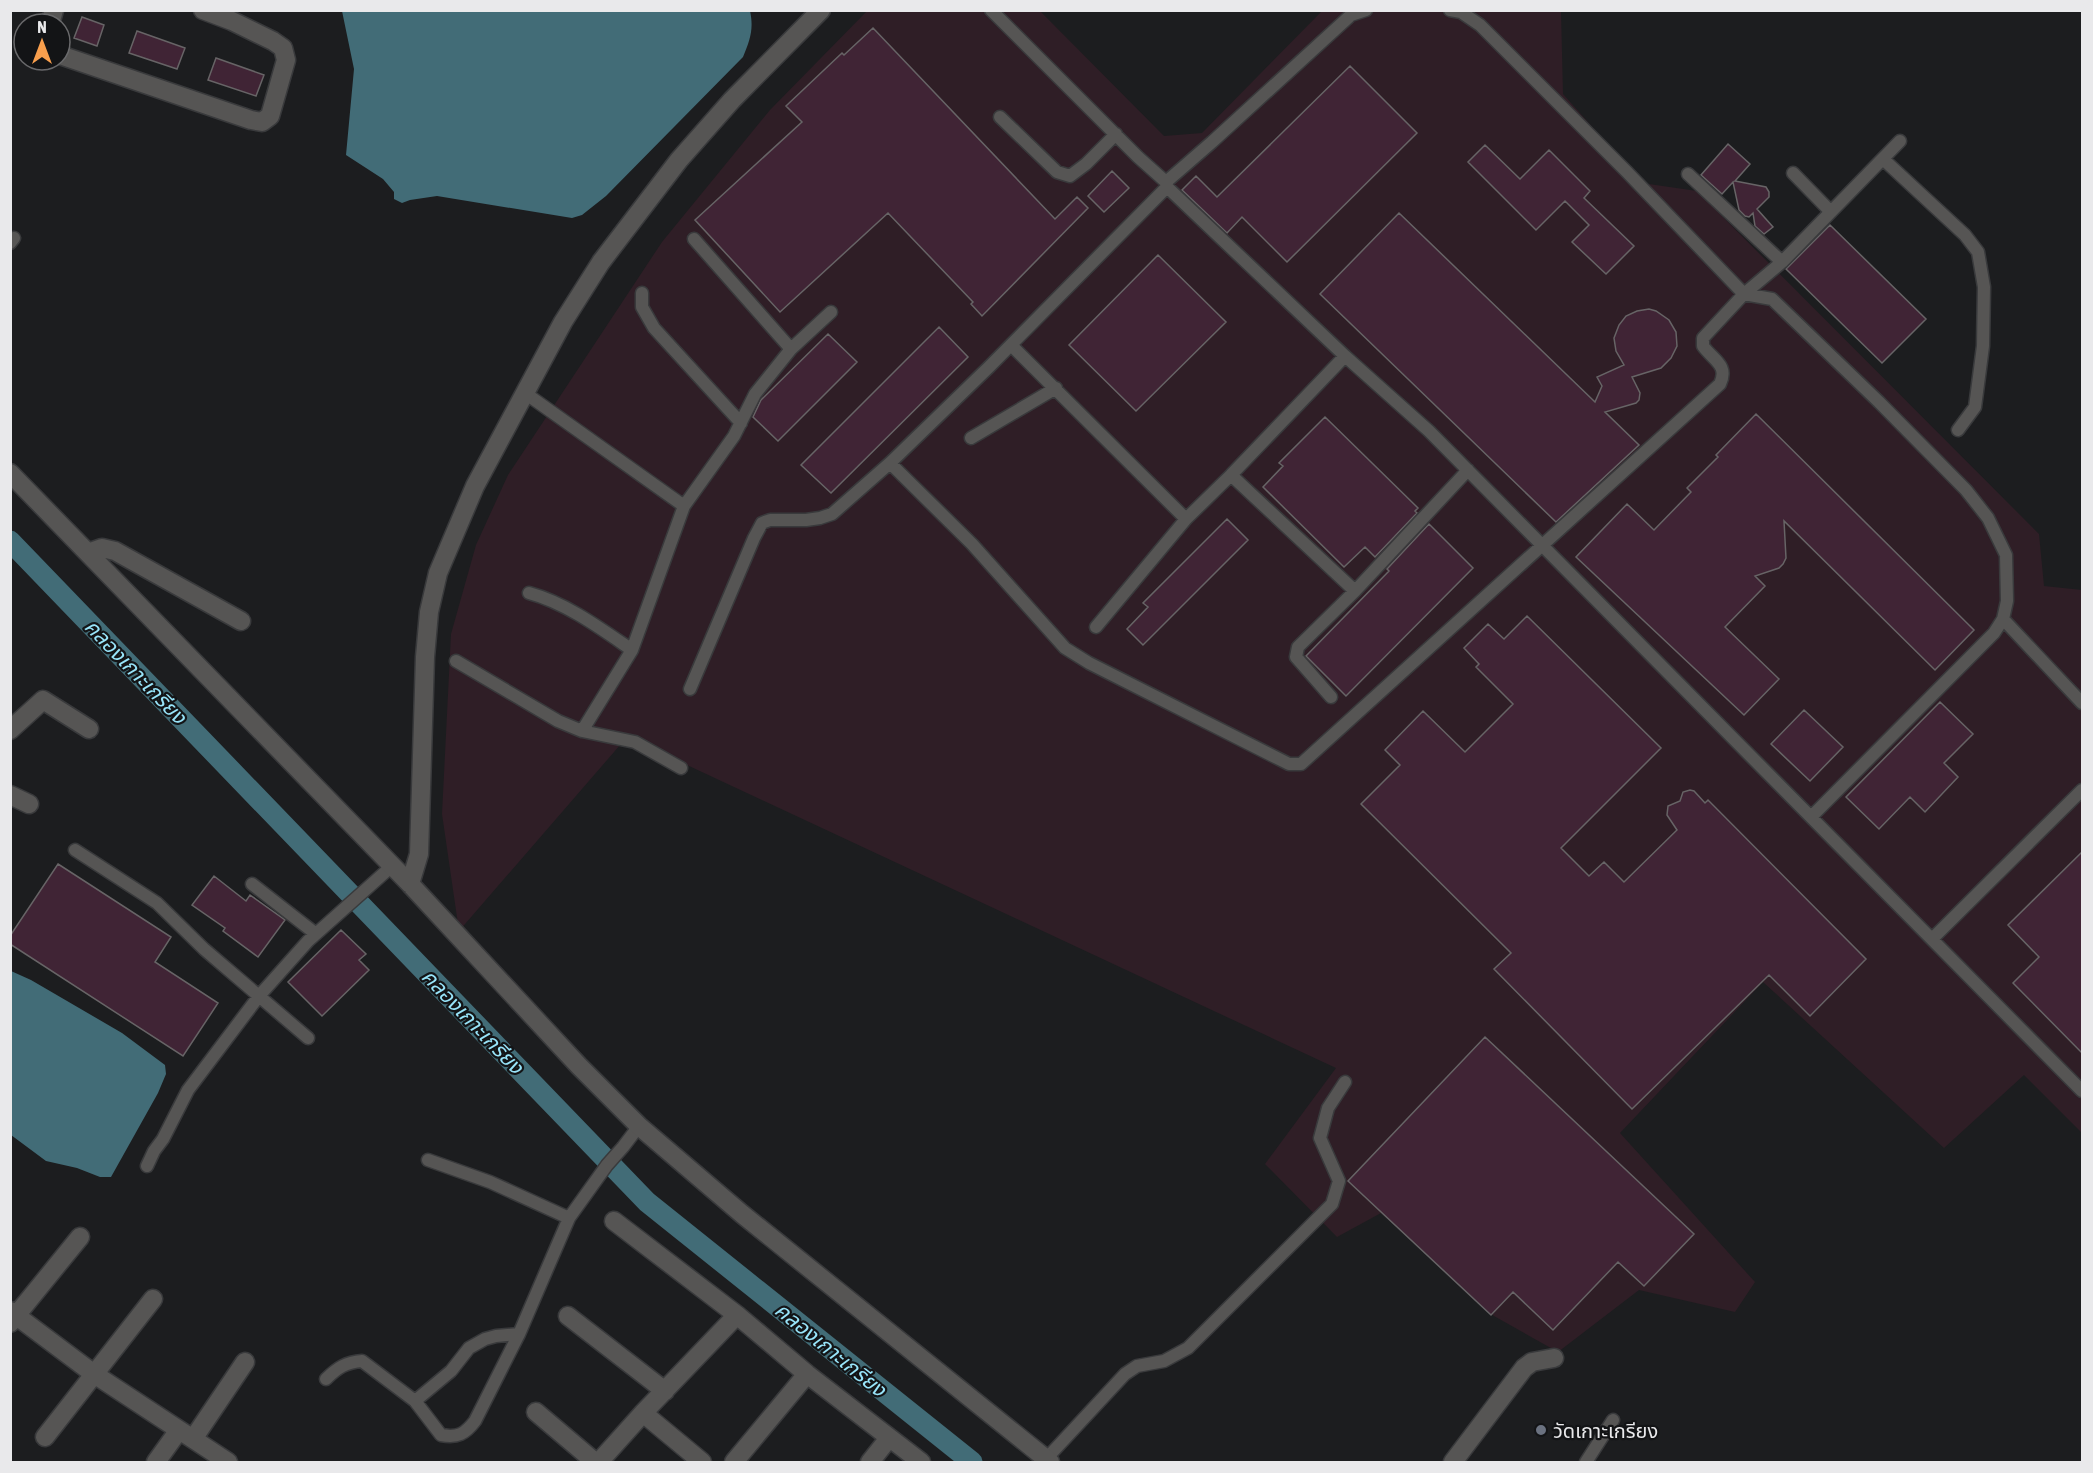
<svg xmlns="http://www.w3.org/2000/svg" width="2093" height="1473" viewBox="0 0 2093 1473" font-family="'Asap Condensed','Noto Sans Thai',sans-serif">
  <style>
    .industrial { fill: #2f1e26 }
    .water { fill: #426c77 }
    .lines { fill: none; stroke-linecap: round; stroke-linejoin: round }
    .canal { stroke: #426c77; stroke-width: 21 }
    .building { fill: #402435; stroke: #676466; stroke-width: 1.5 }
    .lane-casing { stroke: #393a3c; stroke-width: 15 }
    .street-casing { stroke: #393a3c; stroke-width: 21 }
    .lane { stroke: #565554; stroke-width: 12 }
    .street { stroke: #565554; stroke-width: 18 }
    .worship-dot { fill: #6b7280; stroke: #131416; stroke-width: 2 }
    .labels { text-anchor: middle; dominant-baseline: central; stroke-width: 4.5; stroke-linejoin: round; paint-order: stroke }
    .poi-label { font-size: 20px; fill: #e9e9eb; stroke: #131416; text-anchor: start }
    .water-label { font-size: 21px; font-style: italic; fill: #98e4f9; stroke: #131416 }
  </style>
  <rect width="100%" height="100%" fill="#1c1d1f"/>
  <path class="industrial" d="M867 11H1040L1164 136 1202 133 1322 11H1561L1563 94 1642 183 1697 191 2039 534 2044 586 2082 590V1133L2024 1075 1944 1148 1763 982 1620 1133 1755 1282 1735 1312 1639 1290 1558 1352 1494 1316 1381 1213 1337 1237 1265 1164 1336 1068 627 737 459 931 442 814 451 634 476 545 508 475 662 242 770 110Z"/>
  <path class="water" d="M750 11C754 29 750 40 743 57L606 196 582 215 572 218 437 196 410 200 402 203 394 199V192L383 179 346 155 354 69 342 11Z
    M11 971 31 980 122 1033 165 1065 166 1074 158 1093 111 1177H100L77 1168 46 1161 11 1135Z"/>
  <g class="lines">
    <path class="canal" d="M10 541 647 1202 972 1462"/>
  </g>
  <path class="building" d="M82 17 104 25 97 46 74 38Z
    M873 28 1055 219 1077 197 1088 208 982 316 971 304 973 302 888 213 780 312 695 220 802 122 786 106 842 53 844 55Z
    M137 31 185 48 177 69 129 53Z
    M216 58 264 75 256 96 208 80Z
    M1350 66 1417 133 1287 262 1242 217 1227 233 1182 190 1196 176 1217 197Z
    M1728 144 1750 164 1735 181 1766 187 1769 192V197L1757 209 1773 227 1764 234 1755 226 1753 213 1749 217 1745 216 1739 210 1733 182 1722 194 1701 175Z
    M1485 145 1520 179 1549 150 1590 191 1584 198 1634 246 1606 274 1572 242 1589 225 1565 201 1536 230 1468 162Z
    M1112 171 1129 188 1104 212 1088 196Z
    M1399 213 1595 402 1602 386 1597 377 1624 365 1616 351 1614 338 1619 325 1626 316 1637 311 1649 309 1656 311 1669 320 1676 332 1677 346 1671 358 1661 368 1632 377 1640 393 1639 400 1636 403 1605 412 1639 445 1556 522 1320 294Z
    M1830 225 1926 319 1882 363 1786 269Z
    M1158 255 1226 322 1136 411 1069 345Z
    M939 327 968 357 831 493 801 465Z
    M828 334 857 362 778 441 753 417 761 400Z
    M1756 414 1974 630 1935 670 1784 521 1786 558 1783 564 1779 568 1755 576 1765 586 1725 627 1779 679 1744 715 1576 557 1627 504 1654 530 1691 492 1687 488 1718 457 1716 455Z
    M1325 417 1418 508 1415 511 1417 513 1375 557 1365 547 1344 567 1263 487 1283 466 1279 463Z
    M1227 519 1248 540 1143 645 1127 629 1148 607 1143 603Z
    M1429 524 1473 568 1346 696 1306 656 1389 571 1387 569Z
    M1527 616 1661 748 1561 848 1589 876 1604 862 1624 882 1677 830 1667 815 1668 806 1680 801 1683 792 1690 790 1694 791 1705 803 1708 800 1866 959 1810 1016 1769 975 1632 1109 1494 969 1511 953 1361 804 1400 765 1385 750 1423 711 1465 752 1513 704 1476 667 1479 664 1464 648 1488 624 1504 639Z
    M1940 702 1973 734 1944 763 1958 777 1925 812 1910 797 1879 829 1846 797Z
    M1804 710 1843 747 1810 781 1771 744Z
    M2082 852V1053L2013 983 2039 957 2008 925Z
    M58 864 171 937 155 962 218 1003 183 1056 10 944V936Z
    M214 876 246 901 250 895 285 920 258 957 223 931 225 928 192 905Z
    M341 930 366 954 359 960 369 970 322 1016 288 982Z
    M1485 1037 1694 1234 1644 1286 1618 1262 1553 1330 1513 1292 1491 1315 1348 1181Z"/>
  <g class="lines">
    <defs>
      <path id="lane" d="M991 10 1138 157 1166 182 1167 187 1345 356 1429 431 2082 1091
        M1450 10 1461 12 1480 25 1627 172 1744 294 1772 299 1879 402 1966 490 1988 518 2006 555 2007 601 2003 619 2082 703
        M1000 117 1057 172 1070 176 1086 164 1116 134
        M1883 159 1965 235 1978 252 1984 287 1983 346 1975 407 1958 430
        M1793 173 1831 212
        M1688 174 1782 262
        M1166 182 1212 142 1351 15 1366 10
        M694 239 791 349
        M10 243 14 238
        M642 293V307L654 328 741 423
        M1011 345 1186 519
        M525 393 684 506
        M971 438 1056 388
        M890 463 972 544 1065 648 1089 663 1289 764H1301L1720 384C1729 365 1713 360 1703 346V338L1744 294 1782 262 1900 141
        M1231 475 1355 591
        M529 593C566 603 600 628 632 650
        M1096 627 1186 519 1231 475 1345 356
        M456 661 558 721 582 731
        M690 689 754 538 762 523 770 520H806L820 518 832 514 890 463 989 367 1167 187
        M1331 697 1296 657 1298 647 1355 591 1468 470
        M681 768 635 742 582 731 632 650 684 506 734 436 755 394 791 349 831 312
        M1811 817 1994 633 2003 619
        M75 850 157 903 204 949 308 1038
        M252 884 316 934
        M1932 939 2082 790
        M428 1160 490 1182 569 1218
        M147 1166 154 1151 163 1139 188 1090 259 996 308 941 392 866
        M326 1379C337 1368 346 1362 362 1361L415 1401 441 1435C458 1438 465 1434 475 1421L519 1334 569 1218 607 1165 623 1147 639 1126
        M415 1401 451 1371 469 1348 485 1339 496 1336 519 1334
        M1046 1459 1125 1374 1137 1366 1164 1361 1188 1348 1332 1204 1339 1181 1320 1138 1328 1108 1345 1082
        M1586 1462 1613 1420"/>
      <path id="street" d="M50 24 54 10
        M60 55 251 120 262 122 270 116 286 60 283 48 273 41 232 21 203 10
        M10 473 410 884 579 1066 639 1126 742 1214 1050 1462
        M88 553 102 548 115 551 241 621
        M10 730 43 700 89 729
        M10 795 29 804
        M410 884 419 854 425 657 429 612 438 573 475 486 563 322 601 262 679 160 732 100 821 10
        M614 1221 737 1315 807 1374 921 1462
        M10 1311 94 1374 228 1462
        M568 1316 665 1391
        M10 1323 80 1237
        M536 1412 595 1462
        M643 1413 702 1462
        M45 1437 153 1299
        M193 1439 245 1362
        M156 1462 179 1430
        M599 1462 643 1413 737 1315
        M734 1462 807 1374
        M870 1462 889 1438
        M1453 1462 1524 1368 1532 1362 1554 1358"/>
    </defs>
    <use href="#lane" class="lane-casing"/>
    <use href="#street" class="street-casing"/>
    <use href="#lane" class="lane"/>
    <use href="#street" class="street"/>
  </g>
  <circle class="worship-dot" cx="1541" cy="1430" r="6"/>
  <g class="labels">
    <g class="poi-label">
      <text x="1553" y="1430">วัดเกาะเกรียง</text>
    </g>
    <g class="water-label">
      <text transform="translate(136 671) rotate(46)">คลองเกาะเกรียง</text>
      <text transform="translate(473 1021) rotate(46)">คลองเกาะเกรียง</text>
      <text transform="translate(831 1349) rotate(39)">คลองเกาะเกรียง</text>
    </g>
  </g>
  <rect width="2093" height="1473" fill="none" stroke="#e9e9eb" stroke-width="24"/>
  <g transform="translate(42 42)"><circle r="28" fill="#131416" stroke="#69696b" stroke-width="1.5"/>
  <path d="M0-4.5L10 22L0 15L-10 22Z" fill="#f99f4d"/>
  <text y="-9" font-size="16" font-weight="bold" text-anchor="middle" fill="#e9e9eb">N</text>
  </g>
</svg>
